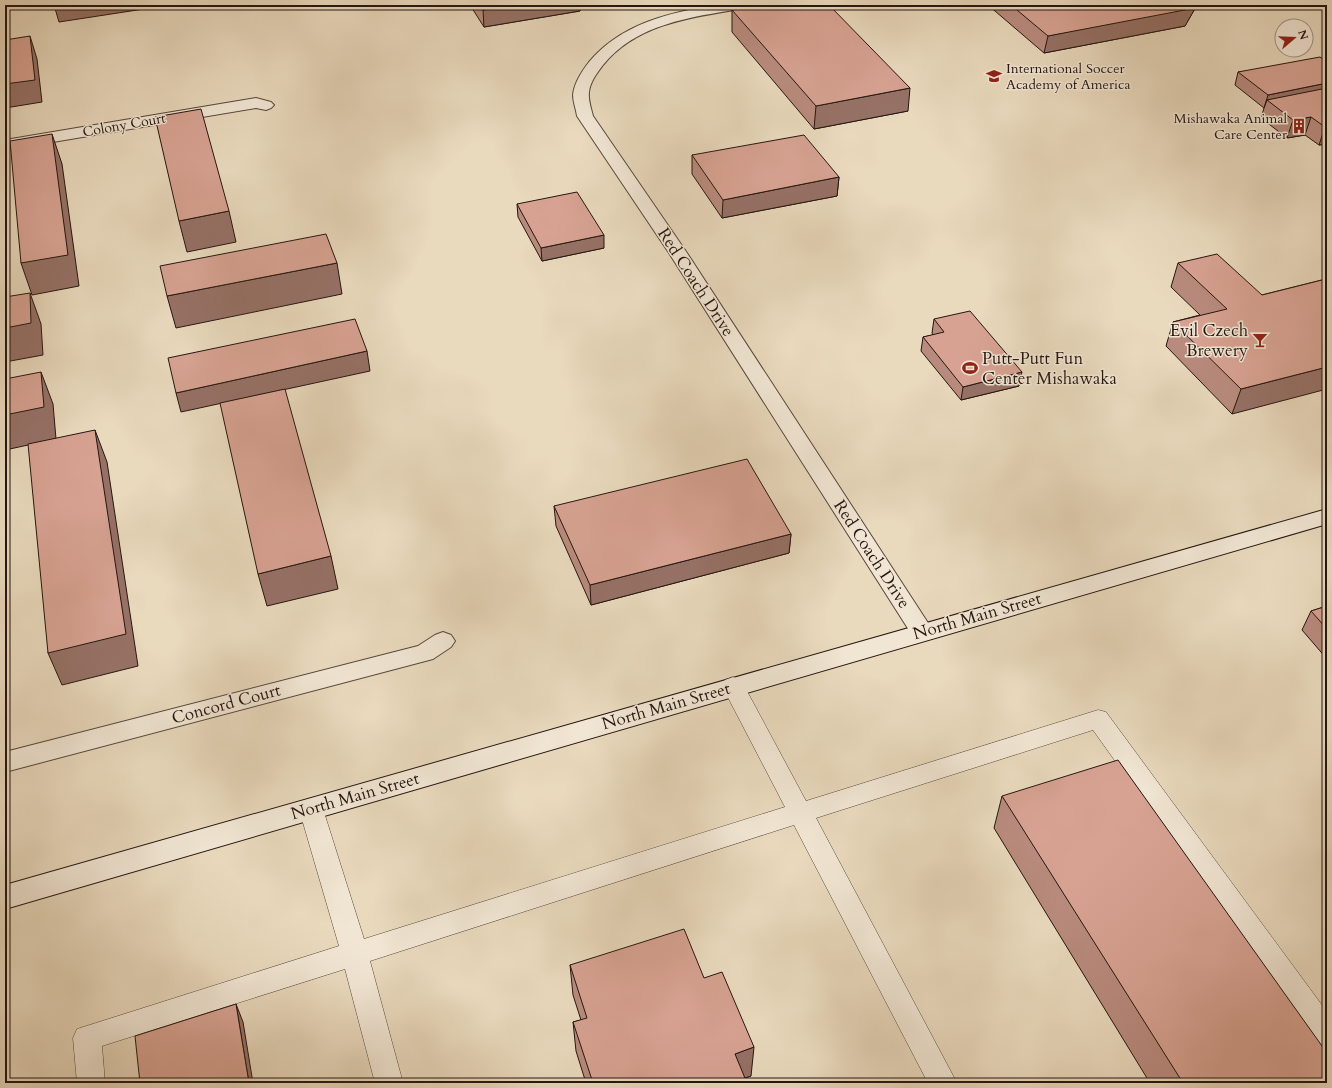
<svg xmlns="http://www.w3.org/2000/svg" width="1332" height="1088" viewBox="0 0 1332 1088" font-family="Cardo,serif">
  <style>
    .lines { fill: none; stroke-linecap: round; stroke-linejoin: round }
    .lane-casing { stroke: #56473b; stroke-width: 1 }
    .street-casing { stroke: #56473b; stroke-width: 2 }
    .secondary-casing { stroke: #251610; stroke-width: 2 }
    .lane { fill: #f1e6d4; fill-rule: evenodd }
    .street { fill: #f1e6d4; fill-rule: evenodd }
    .secondary { fill: #f1e6d4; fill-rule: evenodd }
    .wall { fill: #b98b7e; stroke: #251610 }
    .shaded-wall { fill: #967166; stroke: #251610 }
    .building { fill: #d7a292; stroke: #251610 }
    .labels { text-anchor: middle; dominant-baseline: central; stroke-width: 3; stroke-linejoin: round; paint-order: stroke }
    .far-poi-label { font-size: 14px; fill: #251610; stroke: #f1e6d4; text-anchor: start }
    .far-street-label { font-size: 14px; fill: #251610; stroke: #f1e6d4 }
    .street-label { font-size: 17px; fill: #251610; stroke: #f1e6d4 }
    .poi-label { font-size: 17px; fill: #251610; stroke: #f1e6d4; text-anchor: end }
  </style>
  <rect width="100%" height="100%" fill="#e9d9bd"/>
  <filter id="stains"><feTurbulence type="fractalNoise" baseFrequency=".005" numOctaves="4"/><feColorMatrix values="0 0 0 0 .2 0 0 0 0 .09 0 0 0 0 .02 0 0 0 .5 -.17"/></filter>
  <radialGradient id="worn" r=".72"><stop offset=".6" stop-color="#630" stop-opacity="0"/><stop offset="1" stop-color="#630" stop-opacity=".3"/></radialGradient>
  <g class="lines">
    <defs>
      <path id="lane" d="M733 677 741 680 806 801 1098 710 1106 712 1327 1012V1048L1317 1044 1093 730 816 818 957 1083H928L794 825 370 961 403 1083H375L345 969 102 1046 105 1083H77L73 1038 77 1029 339 946 299 809 302 802 311 799 320 802 323 809 364 939 785 807 722 686 725 680Z"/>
      <path id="street" d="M715 5H747L745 8 740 9C691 17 636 24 603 65 597 73 590 82 589 92 588 100 591 108 593 116L687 253 930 626 934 632 930 638 922 641 914 638 669 253 577 116C576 109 573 102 573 95 574 83 582 71 589 62 621 24 668 13 715 5Z
        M256 98 271 102 274 105 271 108 266 110 256 108 5 150V140Z
        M443 632 451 635 455 641 451 647 433 659 5 772V752L418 646 435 635Z"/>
      <path id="secondary" d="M1327 509V524L5 909V885Z"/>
    </defs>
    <use href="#lane" class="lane-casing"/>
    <use href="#street" class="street-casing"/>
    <use href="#secondary" class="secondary-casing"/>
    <use href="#lane" class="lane"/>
    <use href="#street" class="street"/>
    <use href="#secondary" class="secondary"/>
  </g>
  <path class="wall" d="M470 5H580V11L484 27Z
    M988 5H1197L1185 26 1044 53Z
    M732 10 908 111 814 129 732 32Z
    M1327 62V144L1319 145 1305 135 1287 138 1261 118 1264 108 1235 85 1238 72Z
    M692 155 839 177 837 196 722 218 692 174Z
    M517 204 604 248 542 261 518 217Z
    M1178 263 1262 295 1326 279 1232 414 1166 346 1173 322 1200 315 1171 287Z
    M934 319 1019 386 961 400 921 351 923 337 933 335 932 333Z
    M554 506 791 534 789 553 591 605 556 526Z
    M1327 606V659L1302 630 1311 611Z
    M1002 796 1327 1083H1150L994 828Z
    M570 965 704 978 751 1076 745 1078 747 1083H586L576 1051 573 1022 581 1020 573 995Z"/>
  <path class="shaded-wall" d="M54 5H170L59 22Z
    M513 5H580V11L484 27 483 10Z
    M1192 5H1197L1185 26 1044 53 1048 36Z
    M30 36 37 59 42 102 5 108V84Z
    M1327 83V95L1267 100 1264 108 1268 95Z
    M910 88 908 111 814 129 816 106Z
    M1311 117 1305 135 1287 138 1293 120Z
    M1325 127H1327V144L1319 145Z
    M52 134 62 164 79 286 32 295 21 263Z
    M839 177 837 196 722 218 723 200Z
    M229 211 236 242 187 252 179 221Z
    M604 235V248L542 261 541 248Z
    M337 263 342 294 176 328 167 296Z
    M30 293 41 324 43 355 5 362V328Z
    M367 351 370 371 181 412 176 393Z
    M1327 367V389L1232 414 1241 389Z
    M41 372 53 404 56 439 5 450V415Z
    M1022 372 1019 386 961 400 963 387Z
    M95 430 107 462 138 666 62 685 48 653Z
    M791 534 789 553 591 605 590 585Z
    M331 556 338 589 267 606 258 574Z
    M236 1004 243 1022 253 1083H249Z
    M754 1047 751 1076 733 1082 735 1054Z"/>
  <path class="building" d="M479 5H513L483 10Z
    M762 5H829L910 88 816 106 732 10Z
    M1011 5H1192L1190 9 1048 36Z
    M30 36 35 80 5 84V40Z
    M1320 57 1327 62V83L1268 95 1238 72Z
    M1327 88V127H1325L1311 117 1293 120 1267 100Z
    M201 109 229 211 179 221 155 117Z
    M52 134 68 255 21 263 10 141Z
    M804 135 839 177 723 200 692 155Z
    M577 192 604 235 541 248 517 204Z
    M326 234 337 263 167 296 160 266Z
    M1217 254 1262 295 1326 279 1327 280V367L1241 389 1173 322 1227 309 1178 263Z
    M30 293 31 323 5 328V297Z
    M970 311 1022 372 963 387 923 337 944 332 934 319Z
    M355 319 367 351 176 393 168 358Z
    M41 372 44 407 5 415V379Z
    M285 389 331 556 258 574 220 403Z
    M95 430 126 634 48 653 28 444Z
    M747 459 791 534 590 585 554 506Z
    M1327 606V629L1311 611Z
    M1118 760 1327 1053V1083H1183L1002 796Z
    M684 929 704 978 722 972 754 1047 735 1054 747 1083H593L573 1022 587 1018 570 965Z
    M236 1004 249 1083H140L135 1036Z"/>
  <defs>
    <symbol id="school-bare" viewBox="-9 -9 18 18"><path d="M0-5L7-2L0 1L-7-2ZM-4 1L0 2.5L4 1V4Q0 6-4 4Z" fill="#8f2418" stroke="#f1e6d4" stroke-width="2.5" paint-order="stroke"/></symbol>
    <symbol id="building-bare" viewBox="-9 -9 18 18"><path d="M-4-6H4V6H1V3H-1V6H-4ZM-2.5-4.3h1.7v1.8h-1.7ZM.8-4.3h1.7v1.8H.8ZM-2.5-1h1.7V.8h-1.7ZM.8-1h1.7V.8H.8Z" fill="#8f2418" stroke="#f1e6d4" stroke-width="2.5" paint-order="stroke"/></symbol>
    <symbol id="bar-bare" viewBox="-9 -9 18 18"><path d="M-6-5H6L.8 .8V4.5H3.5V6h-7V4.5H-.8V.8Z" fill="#8f2418" stroke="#f1e6d4" stroke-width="2.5" paint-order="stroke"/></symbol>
    <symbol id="stadium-bare" viewBox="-9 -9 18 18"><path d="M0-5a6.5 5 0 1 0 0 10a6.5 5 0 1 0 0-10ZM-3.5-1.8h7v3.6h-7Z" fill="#8f2418" stroke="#f1e6d4" stroke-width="2.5" paint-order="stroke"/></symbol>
  </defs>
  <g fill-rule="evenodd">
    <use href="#school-bare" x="983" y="65" width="22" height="22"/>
    <use href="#building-bare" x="1288" y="115" width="22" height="22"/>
    <use href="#bar-bare" x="1249" y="329" width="22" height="22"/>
    <use href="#stadium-bare" x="959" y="357" width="22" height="22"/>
  </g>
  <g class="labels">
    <g class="far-poi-label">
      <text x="1006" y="68">International Soccer<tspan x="1006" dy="16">Academy of America</tspan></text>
      <text x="1287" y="118" text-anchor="end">Mishawaka Animal<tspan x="1287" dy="16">Care Center</tspan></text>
    </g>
    <g class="far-street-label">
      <text transform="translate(124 125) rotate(-10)">Colony Court</text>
    </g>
    <g class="street-label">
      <text transform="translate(696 282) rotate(57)">Red Coach Drive</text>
      <text transform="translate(872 554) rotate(57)">Red Coach Drive</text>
      <text transform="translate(977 616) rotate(-16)">North Main Street</text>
      <text transform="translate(226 704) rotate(-15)">Concord Court</text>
      <text transform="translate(666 706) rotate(-16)">North Main Street</text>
      <text transform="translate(355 796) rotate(-16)">North Main Street</text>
    </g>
    <g class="poi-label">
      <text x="1248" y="330">Evil Czech<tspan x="1248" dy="20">Brewery</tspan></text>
      <text x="982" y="358" text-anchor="start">Putt-Putt Fun<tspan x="982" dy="20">Center Mishawaka</tspan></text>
    </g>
  </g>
  <rect width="1332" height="1088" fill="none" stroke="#e9d9bd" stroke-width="20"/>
  <rect x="6" y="6" width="1320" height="1076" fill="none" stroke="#251610" stroke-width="2"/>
  <rect x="10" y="10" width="1312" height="1068" fill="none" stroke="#251610"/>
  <g transform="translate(1294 38) rotate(71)"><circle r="19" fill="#f1e6d4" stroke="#9f9386"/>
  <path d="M0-3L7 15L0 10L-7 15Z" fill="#8f2418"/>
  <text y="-6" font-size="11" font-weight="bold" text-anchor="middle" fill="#251610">N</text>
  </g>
  <rect width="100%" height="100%" filter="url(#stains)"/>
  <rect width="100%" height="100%" fill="url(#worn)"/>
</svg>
